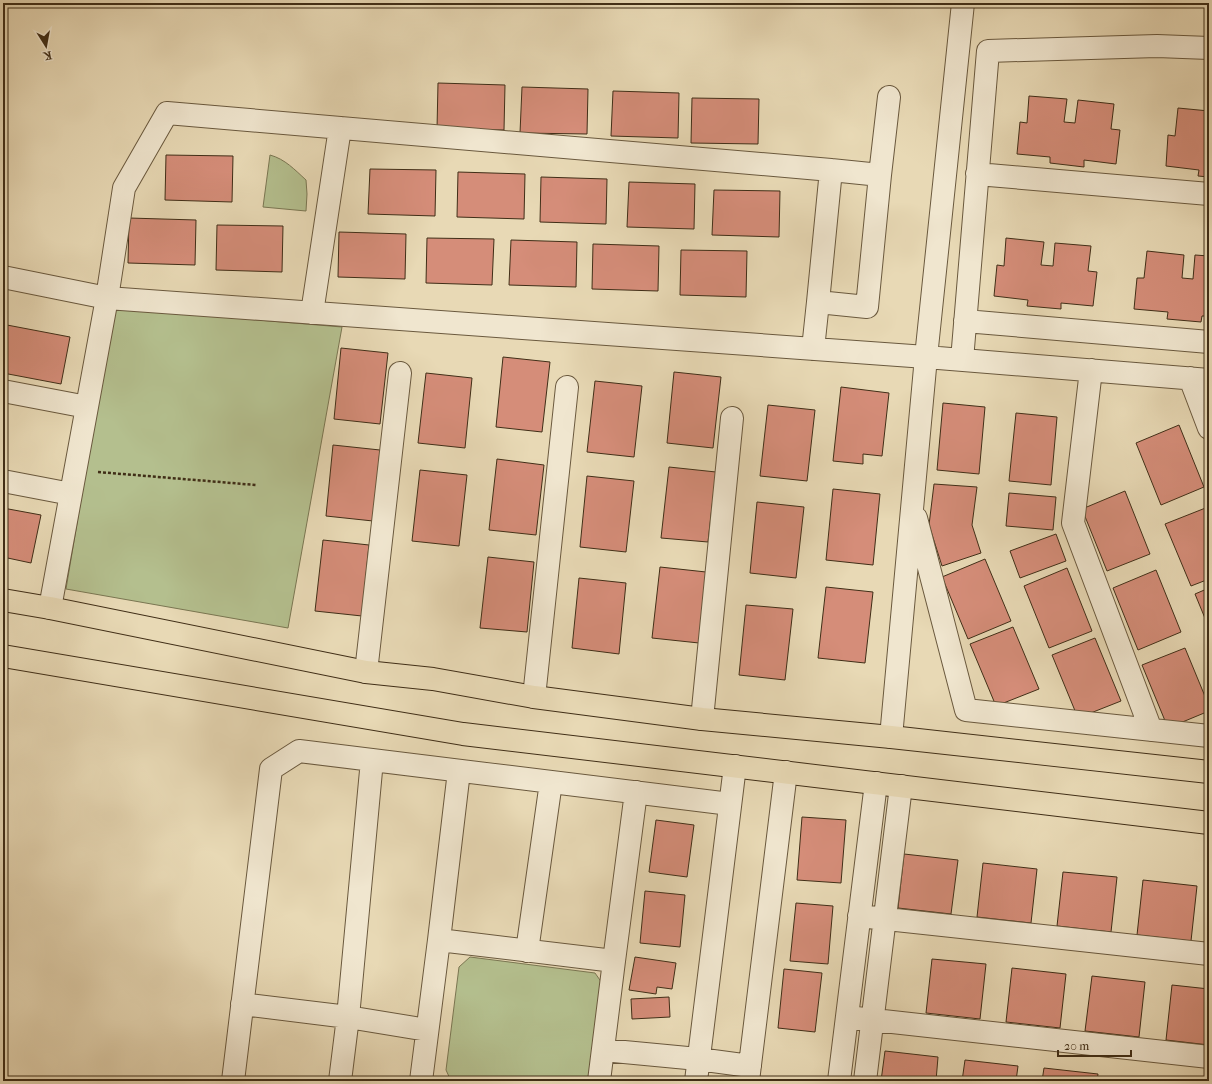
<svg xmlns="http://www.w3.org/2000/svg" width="1212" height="1084" viewBox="0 0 1212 1084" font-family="'IM FELL French Canon',serif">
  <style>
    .green { fill: #b4bf8e; stroke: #7a7652 }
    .building { fill: #d58d79; stroke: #402e17 }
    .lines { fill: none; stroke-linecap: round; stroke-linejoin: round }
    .minor-casing { stroke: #6a593e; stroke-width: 24 }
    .major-casing { stroke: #402e17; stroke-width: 24 }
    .path { stroke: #402e17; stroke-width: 2.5; stroke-dasharray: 3 2; stroke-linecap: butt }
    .minor { stroke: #f0e6cf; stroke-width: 22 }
    .major { stroke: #e8d9b5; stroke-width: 22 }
  </style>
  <rect width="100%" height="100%" fill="#e8d9b5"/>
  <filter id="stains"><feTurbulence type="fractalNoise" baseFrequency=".005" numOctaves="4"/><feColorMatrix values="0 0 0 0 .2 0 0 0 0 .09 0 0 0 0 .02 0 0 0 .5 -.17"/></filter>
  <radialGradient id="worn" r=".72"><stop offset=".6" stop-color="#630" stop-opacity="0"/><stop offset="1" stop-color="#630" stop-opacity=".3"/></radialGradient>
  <path class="green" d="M270 155C285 159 295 170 306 180L307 194 306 211 263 207Z
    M113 308 342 327 288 628 66 589Z
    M470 957 595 973 602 983 590 1081H451L446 1070 459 967Z"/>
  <path class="building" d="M438 83 505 85 504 130 437 129Z
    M522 87 588 89 587 134 520 133Z
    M613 91 679 93 678 138 611 136Z
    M1029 96 1067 99 1064 122 1075 123 1078 100 1114 104 1111 129 1120 130 1116 164 1084 160V167L1050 163V157L1017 154 1020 122 1027 123Z
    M692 98 759 99 758 144 691 143Z
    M1178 108 1209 111V177L1198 176 1199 170 1166 166 1168 135 1175 136Z
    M166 155 233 156 232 202 165 200Z
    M370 169 436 170 435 216 368 214Z
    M458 172 525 174 524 219 457 217Z
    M541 177 607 179 606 224 540 222Z
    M629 182 695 184 694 229 627 227Z
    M714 190 780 191 779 237 712 235Z
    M129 218 196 220 195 265 128 263Z
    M217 225 283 226 282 272 216 270Z
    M339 232 406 234 405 279 338 277Z
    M427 238 494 239 492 285 426 283Z
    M1006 238 1044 242 1041 265 1053 266 1055 243 1091 246 1088 271 1097 272 1093 306 1061 303V309L1027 306 1028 300 994 296 997 265 1004 266Z
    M511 240 577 242 576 287 509 285Z
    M593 244 659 246 658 291 592 289Z
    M681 250 747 251 746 297 680 295Z
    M1147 251 1184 255 1182 278 1193 279 1195 255 1209 256V316H1202L1201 322 1167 319 1168 312 1134 309 1137 278H1144Z
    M7 325 70 337 61 384 3 373V346Z
    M341 348 388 353 380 424 334 419Z
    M503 357 550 362 542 432 496 427Z
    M674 372 721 377 713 448 667 443Z
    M426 373 472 378 465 448 418 443Z
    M595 381 642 386 634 457 587 452Z
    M841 387 889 393 882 456 863 454V464L833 461Z
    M943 403 985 407 979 474 937 470Z
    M768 405 815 410 807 481 760 476Z
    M1016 413 1057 417 1051 485 1009 481Z
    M1179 425 1204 487 1161 505 1136 443Z
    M333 445 380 450 373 521 326 516Z
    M497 459 544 465 536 535 489 530Z
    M669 467 716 472 708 542 661 538Z
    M420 470 467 475 459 546 412 541Z
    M587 476 634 481 626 552 580 547Z
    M934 484 977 487 972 525 981 553 942 566 929 525Z
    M833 489 880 494 873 565 826 560Z
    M1125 491 1150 554 1107 571 1082 509Z
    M1009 493 1056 497 1053 530 1006 526Z
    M757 502 804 507 796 578 750 573Z
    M1208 507 1209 579 1191 586 1165 524Z
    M3 508 41 515 31 563 3 557Z
    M1056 534 1066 561 1020 578 1010 551Z
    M323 540 369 545 362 616 315 611Z
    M488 557 534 562 527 632 480 628Z
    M985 559 1011 621 968 639 942 577Z
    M660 567 706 572 699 643 652 638Z
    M1067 568 1092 631 1049 648 1024 586Z
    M1156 570 1181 632 1138 650 1113 588Z
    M579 578 626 583 619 654 572 648Z
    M826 587 873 592 865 663 818 658Z
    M1209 588V628L1195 594Z
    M746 605 793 609 785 680 739 675Z
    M1013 627 1039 689 996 706 970 644Z
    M1095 638 1121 701 1078 718 1052 655Z
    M1185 648 1209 706V711L1168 728 1142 665Z
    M802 817 846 820 841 883 797 880Z
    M656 820 694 825 687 877 649 872Z
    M904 854 958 860 951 914 898 908Z
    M983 863 1037 869 1031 923 977 917Z
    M1063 872 1117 877 1111 932 1057 926Z
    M1143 880 1197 886 1191 941 1137 935Z
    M645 891 685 895 680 947 640 943Z
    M796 903 833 906 828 964 790 961Z
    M635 957 676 963 672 989 657 987 656 994 629 990Z
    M932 959 986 964 980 1019 926 1013Z
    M1012 968 1066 974 1060 1028 1006 1022Z
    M784 969 822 973 815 1032 778 1028Z
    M1092 976 1145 982 1139 1037 1085 1031Z
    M1172 985 1209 989V1045L1166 1040Z
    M669 997 670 1017 632 1019 631 999Z
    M885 1051 938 1057 936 1081H881Z
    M965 1060 1018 1066 1016 1081H962Z
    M1044 1068 1098 1074 1097 1081H1042Z
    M1124 1078 1157 1081H1124Z"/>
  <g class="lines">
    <defs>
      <path id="minor" d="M977 174 1209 194
        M880 175 889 97
        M3 277 107 298 926 357 1209 380
        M312 313 340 128
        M965 321 1209 342
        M813 349 818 302
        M962 360 988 51 1157 46 1209 48
        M1091 370 1073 523 1151 730
        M1190 378 1209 428
        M3 391 87 407
        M3 481 71 494
        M916 518 966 710 1209 736
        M50 608 107 298 124 188 167 113 831 170 880 175 867 307 818 302 831 170
        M366 672 400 373
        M534 697 567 387
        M702 719 732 418
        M891 737 926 357 963 3
        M859 916 1209 954
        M439 940 459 771
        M527 951 551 782
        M614 961 636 792
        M242 1004 348 1017 427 1030
        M847 1017 1209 1057
        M603 1050 698 1059 750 1066
        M233 1081 271 769 299 751 730 804
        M340 1081 348 1017 372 760
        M421 1081 439 940 614 961 599 1081
        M696 1081 735 766
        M748 1081 786 772
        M839 1081 876 783
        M865 1081 901 786"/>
      <path id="major" d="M3 600 50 608 366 672 433 679 534 697 702 719 891 737 1209 772
        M3 656 463 734 1209 823"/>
    </defs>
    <use href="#minor" class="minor-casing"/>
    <use href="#major" class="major-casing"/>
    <path class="path" d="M98 472 256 485"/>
    <use href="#minor" class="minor"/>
    <use href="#major" class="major"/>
  </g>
  <rect width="1212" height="1084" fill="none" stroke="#e8d9b5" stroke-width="16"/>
  <rect x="4" y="4" width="1204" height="1076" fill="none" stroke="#402e17" stroke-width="2"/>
  <rect x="8" y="8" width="1196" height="1068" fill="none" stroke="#402e17"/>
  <g transform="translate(46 46) rotate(169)" stroke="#f0e6cf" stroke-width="3" paint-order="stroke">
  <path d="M0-3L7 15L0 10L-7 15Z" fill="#402e17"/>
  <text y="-6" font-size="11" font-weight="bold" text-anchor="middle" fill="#402e17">K</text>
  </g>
  <path d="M1058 1050v6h73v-6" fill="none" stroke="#402e17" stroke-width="2"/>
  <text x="1064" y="1050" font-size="12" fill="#402e17" stroke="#f0e6cf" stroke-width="3" paint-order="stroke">20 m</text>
  <rect width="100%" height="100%" filter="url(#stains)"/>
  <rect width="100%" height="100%" fill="url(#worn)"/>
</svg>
